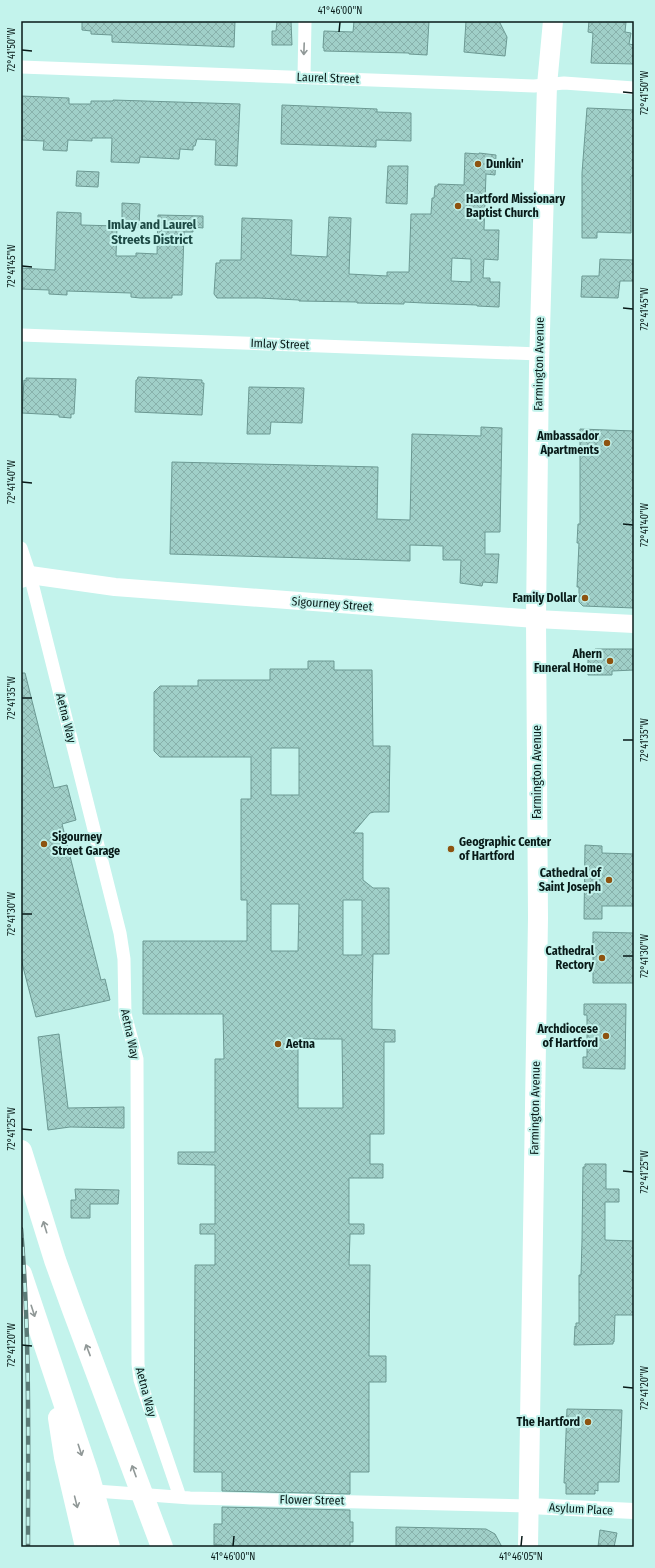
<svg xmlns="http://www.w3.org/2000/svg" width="655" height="1568" viewBox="0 0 655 1568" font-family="'Fira Sans Condensed',sans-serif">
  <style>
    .building { fill: url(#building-cross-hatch); stroke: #6c9993; fill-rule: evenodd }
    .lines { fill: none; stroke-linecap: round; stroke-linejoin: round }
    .minor { stroke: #fff; stroke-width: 13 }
    .tertiary { stroke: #fff; stroke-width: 16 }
    .secondary { stroke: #fff; stroke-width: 18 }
    .primary { stroke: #fff; stroke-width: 20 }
    .motorway { stroke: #fff; stroke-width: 22 }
    .rail-casing { stroke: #5b7b77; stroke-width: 4.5 }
    .rail { stroke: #c3f3ec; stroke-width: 3; stroke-dasharray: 9; stroke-linecap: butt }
    .oneway { stroke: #909897 }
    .ticks { fill: none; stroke: #081a18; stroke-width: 1.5 }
    .poi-dot { fill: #8e5310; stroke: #c3f3ec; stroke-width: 1.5 }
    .labels { text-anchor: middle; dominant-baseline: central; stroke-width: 4; stroke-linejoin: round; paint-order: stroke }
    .street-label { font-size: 12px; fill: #081a18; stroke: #c3f3ec }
    .poi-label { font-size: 12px; font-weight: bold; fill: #081a18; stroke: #c3f3ec; text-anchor: end }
    .neighbourhood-label { font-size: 13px; font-weight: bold; fill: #1c4944; stroke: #c3f3ec }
    .neatline { fill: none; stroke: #081a18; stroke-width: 1.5 }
    .ticks-label { font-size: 10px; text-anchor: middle; fill: #081a18 }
  </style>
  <defs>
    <pattern id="building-cross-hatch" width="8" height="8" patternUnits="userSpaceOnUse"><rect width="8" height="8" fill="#a0cfc8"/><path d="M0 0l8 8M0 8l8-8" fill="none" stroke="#88b1ab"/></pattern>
  </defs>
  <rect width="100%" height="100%" fill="#c3f3ec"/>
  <path class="building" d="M82 21H235L234 47 112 42V35L91 34V31L82 30Z
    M277 21H291L292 45H272V31H276Z
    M354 21H429L427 55 409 54V53L324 51V48H323L324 31 353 32Z
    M466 21H499L507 37 505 56 464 52Z
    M589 21 626 22 625 32 631 33 629 44 634 45V64L591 63 593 33 588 32Z
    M21 96 69 98V104H91V101H113V100L240 104 237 166 215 165 216 140 197 139 195 146H193V150L180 149 179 159 140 157 139 163 111 162 112 138H92V141L68 140 67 151 43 150 44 141 22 140Z
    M282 105 377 109V112L411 113V141L376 140V147L281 144Z
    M587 108 634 110V176H631V233L597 232V238H582V173Z
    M465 153 479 154V153L496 155 495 175 486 174 484 230H499L498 260 484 259 483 278H490V282H500L499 307 477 306V305L424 303 404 302V304L357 303V302L299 301V300L259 298H217L214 294 216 263H220V260H241L242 218 292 220 291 255 327 257 329 217 351 218 349 274 387 276V272H409L411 214H431L432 198H434L435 186H438V184L464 185ZM452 258 471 259V282L451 281Z
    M388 166H408L407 204 386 203Z
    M77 171 99 172 98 187 76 186Z
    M122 203 140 204 139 227 122 226Z
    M57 212 81 213V225L117 226 116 256H136V253L157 254 158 215 203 216V228L193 227V232H184L182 295H172V298H140L131 297V293L67 291V295L49 294V290L21 289V268L55 270Z
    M600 259 634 260V281H620L618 298 581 297 582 276H599Z
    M138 377 202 380V383H204L202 415 135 412 136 380H137Z
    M26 378 76 379 74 414H71V418L59 417V415L22 413 24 380 26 381Z
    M249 387 304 388 302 423 271 422 270 434H247Z
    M481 427 502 428 500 532H485V554H499L497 583 483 582 482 586 460 583 461 560H443V546L410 545V561L170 554 172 462 378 467 377 519 410 520 412 434 481 436Z
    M580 429 634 431V608L583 606 579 602V587H577L579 543H577L578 524H580Z
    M595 649H633L634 670 612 671V675H588V655H590V651H595Z
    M308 661H334V670H372L373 746H390L389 812H374L370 813 353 833H363V880L373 888H389V954H373L372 1000V1029L395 1030V1042H384V1134H370V1164H383V1178H349V1224H364V1234H350L349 1265H370L369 1356H386V1382H369V1472H350V1494L222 1491V1472H194L195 1265H215V1234H200V1224H215V1165L178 1164V1152H215V1059H224L223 1014H143V941H247V900H241V799H251V757H160L154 751V692L160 686H198V680H270V669H308ZM271 748H299V795H271ZM343 900H362V955H343ZM271 904H299L298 951H271ZM298 1039H342L343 1108H298Z
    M21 673H25L54 788 67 785 76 820 62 824 101 980 105 979 110 1000 36 1017 21 959Z
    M585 845 602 846V853L634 854V906H602V919H584Z
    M593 932 634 933V983H593Z
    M584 1004H626L625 1069 583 1068V1057H587V1015H584Z
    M59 1034 68 1108 124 1107V1128L70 1127 48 1130 38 1037Z
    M585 1164H606V1189H619V1202H605V1240L634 1241V1315H615L614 1342H613V1344L574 1345 575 1326 576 1327V1323H579V1275H581L582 1240 583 1167H585Z
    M75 1189 119 1190 118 1204H90V1218H71V1200H76Z
    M567 1409 622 1410 619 1482H598V1491L595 1490V1494H566V1483H564Z
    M222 1507 350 1510V1522H353V1542H350V1547H222V1545H214V1524H222Z
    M396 1527 486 1529 495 1534 502 1547H396Z
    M600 1530 617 1533 614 1547H598Z"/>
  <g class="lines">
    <path class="minor" d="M21 67 534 86 564 83 634 88
      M304 77 305 21
      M21 335 539 354
      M21 548 30 575 120 933 124 959 125 1014 137 1059 138 1364 140 1380 180 1497
      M96 1491 190 1498 529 1506"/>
    <path class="tertiary" d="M529 1506 634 1511"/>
    <path class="secondary" d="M21 579 30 575 115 587 536 619 634 624"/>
    <path class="primary" d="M528 1547 538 918 536 619 539 366 547 85 553 21"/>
    <path class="motorway" d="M21 1151 55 1260 72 1307 162 1547
      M21 1274 88 1474 109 1547
      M59 1418 65 1457 86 1547"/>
    <defs>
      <path id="rail" d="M21 1229C30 1335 28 1441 28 1547"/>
    </defs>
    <use href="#rail" class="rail-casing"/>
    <use href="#rail" class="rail"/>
  </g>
  <defs><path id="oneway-shaft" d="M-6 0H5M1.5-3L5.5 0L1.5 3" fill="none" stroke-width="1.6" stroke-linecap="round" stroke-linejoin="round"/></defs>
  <g class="oneway">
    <use href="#oneway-shaft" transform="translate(304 49) rotate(92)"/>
    <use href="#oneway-shaft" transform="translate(45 1227) rotate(-107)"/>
    <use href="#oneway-shaft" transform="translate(33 1311) rotate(72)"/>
    <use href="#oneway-shaft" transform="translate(88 1350) rotate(-111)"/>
    <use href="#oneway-shaft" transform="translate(80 1450) rotate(72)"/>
    <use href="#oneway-shaft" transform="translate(134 1471) rotate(-110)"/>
    <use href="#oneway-shaft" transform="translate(76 1502) rotate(76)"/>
  </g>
  <path class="ticks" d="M339 32 340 22M22 50 32 51M623 92 633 93M22 266 32 267M623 308 633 309M22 482 32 483M623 524 633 525M22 698H32M623 740H633M22 914H32M623 956H633M22 1129 32 1130M623 1171 633 1172M22 1345 32 1346M623 1387 633 1388M233 1546 234 1536M521 1546 522 1536"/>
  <g class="poi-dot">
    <circle cx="478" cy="164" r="4"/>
    <circle cx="458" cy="206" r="4"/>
    <circle cx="607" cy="443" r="4"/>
    <circle cx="585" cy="598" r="4"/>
    <circle cx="610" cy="661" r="4"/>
    <circle cx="44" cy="844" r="4"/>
    <circle cx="451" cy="849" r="4"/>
    <circle cx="609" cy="880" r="4"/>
    <circle cx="602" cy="958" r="4"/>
    <circle cx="606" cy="1036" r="4"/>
    <circle cx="278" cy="1044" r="4"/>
    <circle cx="588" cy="1422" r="4"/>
  </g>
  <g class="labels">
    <g class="street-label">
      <text transform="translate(328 78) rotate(2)">Laurel Street</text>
      <text transform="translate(280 344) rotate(2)">Imlay Street</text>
      <text transform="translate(539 364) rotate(-89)">Farmington Avenue</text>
      <text transform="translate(332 604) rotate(4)">Sigourney Street</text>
      <text transform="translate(66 718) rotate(76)">Aetna Way</text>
      <text transform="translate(537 772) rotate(-90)">Farmington Avenue</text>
      <text transform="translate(130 1034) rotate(78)">Aetna Way</text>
      <text transform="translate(535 1108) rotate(-89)">Farmington Avenue</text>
      <text transform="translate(146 1392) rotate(75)">Aetna Way</text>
      <text transform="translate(312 1500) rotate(1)">Flower Street</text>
      <text transform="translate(581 1509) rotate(3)">Asylum Place</text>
    </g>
    <g class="poi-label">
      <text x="486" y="164" text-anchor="start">Dunkin'</text>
      <text x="466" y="199" text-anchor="start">Hartford Missionary<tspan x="466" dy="14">Baptist Church</tspan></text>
      <text x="599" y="436">Ambassador<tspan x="599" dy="14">Apartments</tspan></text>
      <text x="577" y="598">Family Dollar</text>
      <text x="602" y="654">Ahern<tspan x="602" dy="14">Funeral Home</tspan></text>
      <text x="52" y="837" text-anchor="start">Sigourney<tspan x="52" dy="14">Street Garage</tspan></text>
      <text x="459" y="842" text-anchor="start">Geographic Center<tspan x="459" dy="14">of Hartford</tspan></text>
      <text x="601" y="873">Cathedral of<tspan x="601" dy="14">Saint Joseph</tspan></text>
      <text x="594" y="951">Cathedral<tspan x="594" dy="14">Rectory</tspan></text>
      <text x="598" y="1029">Archdiocese<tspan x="598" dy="14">of Hartford</tspan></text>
      <text x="286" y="1044" text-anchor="start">Aetna</text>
      <text x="580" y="1422">The Hartford</text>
    </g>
    <g class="neighbourhood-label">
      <text x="152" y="224">Imlay and Laurel<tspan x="152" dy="15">Streets District</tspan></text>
    </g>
  </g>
  <rect width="655" height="1568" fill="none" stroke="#c3f3ec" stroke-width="44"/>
  <rect x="22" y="22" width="611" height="1524" class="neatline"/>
  <g class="ticks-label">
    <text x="340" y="14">41°46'00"N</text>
    <text transform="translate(11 50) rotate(-90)" y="4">72°41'50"W</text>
    <text transform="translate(644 93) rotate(-90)" y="4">72°41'50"W</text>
    <text transform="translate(11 266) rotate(-90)" y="4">72°41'45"W</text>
    <text transform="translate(644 309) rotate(-90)" y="4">72°41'45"W</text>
    <text transform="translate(11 482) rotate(-90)" y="4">72°41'40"W</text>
    <text transform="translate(644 525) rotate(-90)" y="4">72°41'40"W</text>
    <text transform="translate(11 698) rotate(-90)" y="4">72°41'35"W</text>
    <text transform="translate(644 740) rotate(-90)" y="4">72°41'35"W</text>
    <text transform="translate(11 914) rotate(-90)" y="4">72°41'30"W</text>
    <text transform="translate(644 956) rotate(-90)" y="4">72°41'30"W</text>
    <text transform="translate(11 1129) rotate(-90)" y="4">72°41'25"W</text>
    <text transform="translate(644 1172) rotate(-90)" y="4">72°41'25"W</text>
    <text transform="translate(11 1345) rotate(-90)" y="4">72°41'20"W</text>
    <text transform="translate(644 1388) rotate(-90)" y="4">72°41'20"W</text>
    <text x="233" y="1560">41°46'00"N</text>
    <text x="521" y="1560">41°46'05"N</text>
  </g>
</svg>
